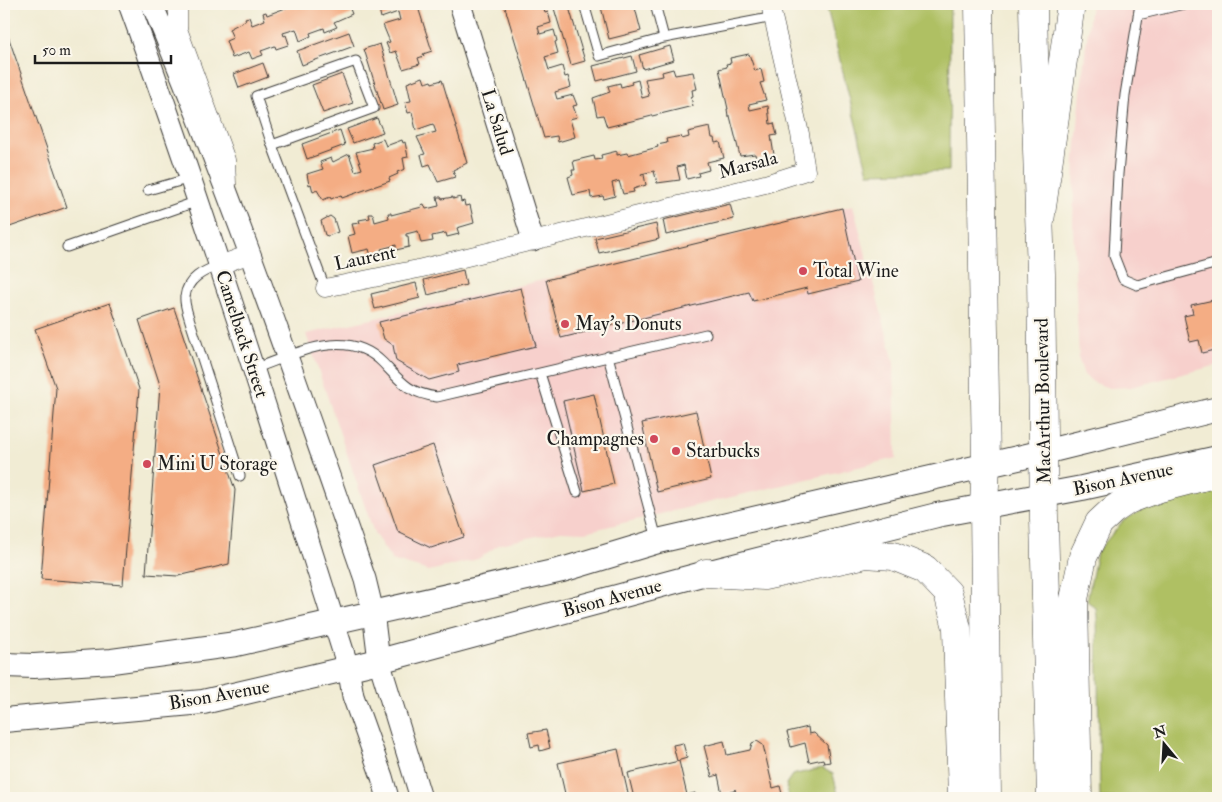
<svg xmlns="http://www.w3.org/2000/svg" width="1222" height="802" viewBox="0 0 1222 802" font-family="'IM FELL Double Pica',serif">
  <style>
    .built { fill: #f7d0cc }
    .green { fill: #afc063; stroke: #666e40 }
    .building { fill: #f4ad84 }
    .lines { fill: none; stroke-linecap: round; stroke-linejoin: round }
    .service-casing { stroke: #3c3b38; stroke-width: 11 }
    .minor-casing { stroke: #3c3b38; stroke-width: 19 }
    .tertiary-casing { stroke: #3c3b38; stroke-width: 23 }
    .secondary-casing { stroke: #3c3b38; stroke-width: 26 }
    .primary-casing { stroke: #3c3b38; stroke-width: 29 }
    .motorway-casing { stroke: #3c3b38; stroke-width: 29 }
    .service { stroke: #fff; stroke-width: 9 }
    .minor { stroke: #fff; stroke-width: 18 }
    .tertiary { stroke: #fff; stroke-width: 21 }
    .secondary { stroke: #fff; stroke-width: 24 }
    .primary { stroke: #fff; stroke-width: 28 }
    .motorway { stroke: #fff; stroke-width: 28 }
    .poi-dot { fill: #d1495b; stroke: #fbf7ec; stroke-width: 2 }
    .labels { text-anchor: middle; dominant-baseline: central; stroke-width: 4.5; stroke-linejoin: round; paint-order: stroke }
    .street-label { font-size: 19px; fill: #1c1c1c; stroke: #fbf7ec }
    .poi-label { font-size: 19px; fill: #1c1c1c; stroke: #fbf7ec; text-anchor: start }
  </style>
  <rect width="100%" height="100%" fill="#fbf7ec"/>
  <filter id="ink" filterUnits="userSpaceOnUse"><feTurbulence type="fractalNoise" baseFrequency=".02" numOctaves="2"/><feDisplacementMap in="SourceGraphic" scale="10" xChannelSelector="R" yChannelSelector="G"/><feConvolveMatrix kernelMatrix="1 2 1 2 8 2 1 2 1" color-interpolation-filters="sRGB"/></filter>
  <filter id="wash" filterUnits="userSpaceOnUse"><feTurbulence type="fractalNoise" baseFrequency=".0096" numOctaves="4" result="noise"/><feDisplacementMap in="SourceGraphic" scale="20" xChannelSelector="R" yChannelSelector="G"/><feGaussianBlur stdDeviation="1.12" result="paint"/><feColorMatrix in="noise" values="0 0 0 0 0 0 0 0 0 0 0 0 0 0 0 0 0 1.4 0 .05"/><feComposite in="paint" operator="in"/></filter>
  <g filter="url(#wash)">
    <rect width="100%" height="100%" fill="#f1ecd4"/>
    <path class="built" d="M1091 4H1218V365L1131 387 1109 388 1093 382 1084 375 1079 360 1073 225 1075 156 1083 71Z
      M853 205 894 362 896 458 585 532 561 531 500 544 478 559 429 571 392 560 374 533 306 334 552 278Z"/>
    <path class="green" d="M826 4H950L949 171 868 173Z
      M1218 489V798H1100L1097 618 1096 608 1087 601 1097 552 1123 521 1148 506Z
      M822 768 833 774 839 798H789L786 784 792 775Z"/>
    <g id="blocks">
      <path class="building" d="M296 4H300V7L308 4H348L352 14 334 22 337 27 325 32 324 28 310 33 311 36 300 41 296 29 283 33 284 36 286 35 289 44 288 45 276 49 275 46 261 51 263 55 252 59 249 52 232 58 226 41 233 38 229 29 246 20 245 18 249 17 252 25 265 20 263 13 266 12 267 15Z
        M378 4H417L432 51 423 54 424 56 418 58 420 64 403 69 396 51 390 53 386 43 390 42 383 25 400 20 398 12 381 18Z
        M504 4H542L545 13 548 12 551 23 538 27 540 34 554 30 557 41 555 42 558 53 545 57 549 70 562 66 565 77 568 76 571 87 555 92 557 99 573 95 577 105 573 106 577 117 570 119 575 137 558 142 557 136 544 138Z
        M557 4H568L585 61 571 65 553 5Z
        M614 4H634L641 31 609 39 601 7Z
        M349 32 354 46 302 65 297 51Z
        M7 33 67 207 4 229V34Z
        M380 44 398 105 383 110 364 49Z
        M670 46 674 60 643 69 639 55Z
        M749 54 755 71 761 69 764 82 760 83 766 100 749 104 750 110 768 106 770 124 774 123 777 135 771 136 774 155 756 159 755 154 740 156 730 116H728L727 109H728L719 69 727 67 726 64 731 63 730 58Z
        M632 56 636 71 597 81 593 66Z
        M263 63 268 77 239 88 234 74Z
        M673 69 675 75 693 72 697 89 692 90 693 96 691 97 693 106 607 127 603 115 597 116 593 98 610 92 608 86 620 83 621 87 632 84 631 82 638 80 642 98 649 96 645 79 663 76 662 72Z
        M342 74 353 103 323 113 312 85Z
        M423 77 425 83 431 81 432 83 442 80 467 163 453 170 455 177 438 182 430 164 424 166 421 155 425 154 417 137 436 132 433 124 416 130 412 112 408 113 405 102 411 101 407 83Z
        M377 118 383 132 353 143 347 129Z
        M710 127 712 138H714L715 143 720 142 724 158 707 162 709 170 698 173 699 176 687 179 684 165 677 167 680 180 657 183 654 171 641 174 642 176 644 175 646 185 633 189 634 192 623 194 619 181 612 183 615 196 604 199 603 196 591 198 590 191 573 195 568 177 573 175 572 170H575L573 161 594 156 595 160 602 159 601 155 617 151V155L627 153 628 155 658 147 657 145 667 143 666 139 681 136 682 139 689 137 688 132Z
        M340 130 345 145 307 159 302 144Z
        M383 139 386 146 402 140 403 143 405 142 408 157 403 158 405 169 397 172 398 174 389 178 390 181 342 198 341 195 331 199 330 197 323 200 317 190 313 192 311 184 309 185 307 174 323 169 320 162 331 158 333 162 349 154 355 171 362 169 356 152 373 148 372 143Z
        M437 197H441L442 199 453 197V199L460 197 461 202 464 201 465 206 470 205 474 223 457 228 459 234 447 237 446 233 432 236 433 241 421 243 418 231 406 234V236H408L409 247 396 250V245L381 249 382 253 371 256 369 249 352 253 348 236 355 234 352 224 360 223 359 220 370 218 369 214H373L375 222 389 218 388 213H391V215L422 207 421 205 424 204 426 209 439 206Z
        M730 204 734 219 666 235 663 220Z
        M842 208 858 282 808 294 807 288 753 301 749 292 561 338 546 280Z
        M330 216 334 219 338 232 328 236 325 235 321 221Z
        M656 224 659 239 599 253 595 238Z
        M463 270 466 285 428 295 424 280Z
        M416 283 420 298 375 309 371 294Z
        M521 288 536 346 457 365 459 372 429 380 396 361 393 345 384 339 379 322Z
        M1218 299V349L1202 353 1199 340 1190 342 1184 316 1193 314 1191 305Z
        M110 303 139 389 123 585 41 579 56 388 35 329Z
        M174 308 235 490 229 564 178 576 146 574 160 385 139 320Z
        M594 394 614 484 584 491 563 401Z
        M696 411 711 479 657 492 642 423Z
        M433 445 464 537 431 548 398 532 375 465Z
        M808 727 809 734 814 733 827 745 830 762 824 763 823 759 809 762 805 743 791 747 787 732Z
        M546 730 550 748 540 751 539 745 531 747 528 733Z
        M724 741 727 755 750 750 752 743 757 741 763 745 773 788 780 786 783 798H746L745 796 737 797 735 789 734 791 722 794 718 775 712 777 704 746Z
        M683 743 687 758 677 761 673 745Z
        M618 749 629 798H566L558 763Z
        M679 761 687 795 695 793 697 798H634L628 773Z"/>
    </g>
  </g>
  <g filter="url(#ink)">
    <use href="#blocks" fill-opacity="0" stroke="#3c3b38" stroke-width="1"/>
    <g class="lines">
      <defs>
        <path id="service" d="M584 4 599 56 664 38 774 17
          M655 4 664 38
          M1140 4 1125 95 1118 174 1114 256 1123 279 1137 285 1218 263
          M1138 15 1184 4
          M272 145 374 108 356 61 256 96 272 145 325 288
          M148 190 191 178
          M67 247 198 201
          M219 265C204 271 187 278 185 297 184 304 188 314 190 321L240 476
          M608 356 657 539
          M253 369C294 355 346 325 383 363 402 383 409 393 437 397L706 334
          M540 373 577 492"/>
        <path id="minor" d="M178 4V29L226 160 227 184
          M220 265 250 254
          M325 288 418 269 765 184 806 171 800 134 770 4"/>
        <path id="tertiary" d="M129 4C209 223 278 445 348 667L353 696 382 777 388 798
          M152 4C231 192 298 386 365 579L373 612 379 661 421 798
          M460 4 533 240"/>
        <path id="secondary" d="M4 665 34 666 112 661 236 644 562 570 658 541 1044 452 1218 409
          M4 720 203 702 379 661 706 573 937 515 1082 488 1218 458"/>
        <path id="primary" d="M979 4 986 465 984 505 987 798
          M1033 4 1034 55 1041 274 1044 519 1051 798
          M706 573 764 576 866 554 893 556 925 569 948 593 957 628 962 798
          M1078 798 1074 599 1083 557 1099 523 1113 510 1128 500 1160 488 1218 473"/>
        <path id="motorway" d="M1040 221 1071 4"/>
      </defs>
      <use href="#service" class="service-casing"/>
      <use href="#minor" class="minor-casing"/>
      <use href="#tertiary" class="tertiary-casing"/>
      <use href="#secondary" class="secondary-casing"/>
      <use href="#primary" class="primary-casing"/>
      <use href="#motorway" class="motorway-casing"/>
      <use href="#service" class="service"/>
      <use href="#minor" class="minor"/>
      <use href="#tertiary" class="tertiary"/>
      <use href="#secondary" class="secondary"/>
      <use href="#primary" class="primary"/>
      <use href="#motorway" class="motorway"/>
    </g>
  </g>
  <g class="poi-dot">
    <circle cx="803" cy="271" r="5"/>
    <circle cx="565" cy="324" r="5"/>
    <circle cx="654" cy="439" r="5"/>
    <circle cx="676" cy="451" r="5"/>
    <circle cx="147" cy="464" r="5"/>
  </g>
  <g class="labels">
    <g class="street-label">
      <text transform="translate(497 122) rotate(73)">La Salud</text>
      <text transform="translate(748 165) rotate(-15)">Marsala</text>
      <text transform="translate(365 258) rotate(-12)">Laurent</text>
      <text transform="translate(242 334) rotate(72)">Camelback Street</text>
      <text transform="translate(1043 401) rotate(-91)">MacArthur Boulevard</text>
      <text transform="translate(1123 479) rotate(-12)">Bison Avenue</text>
      <text transform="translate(612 598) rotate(-15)">Bison Avenue</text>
      <text transform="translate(219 695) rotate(-10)">Bison Avenue</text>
    </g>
    <g class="poi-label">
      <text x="813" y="271">Total Wine</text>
      <text x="575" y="324">May’s Donuts</text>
      <text x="644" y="439" text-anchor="end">Champagnes</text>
      <text x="686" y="451">Starbucks</text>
      <text x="157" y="464">Mini U Storage</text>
    </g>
  </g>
  <rect width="1222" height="802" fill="none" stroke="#fbf7ec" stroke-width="20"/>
  <g transform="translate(1164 744) rotate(342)" stroke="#fbf7ec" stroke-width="4" paint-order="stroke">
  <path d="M0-4L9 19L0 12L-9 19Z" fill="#1c1c1c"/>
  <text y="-8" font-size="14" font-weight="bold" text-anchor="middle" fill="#1c1c1c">N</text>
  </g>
  <path d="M35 55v8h136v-8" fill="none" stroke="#1c1c1c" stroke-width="2.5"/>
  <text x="42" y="55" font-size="15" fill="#1c1c1c" stroke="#fbf7ec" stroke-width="4" paint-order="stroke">50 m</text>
</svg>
